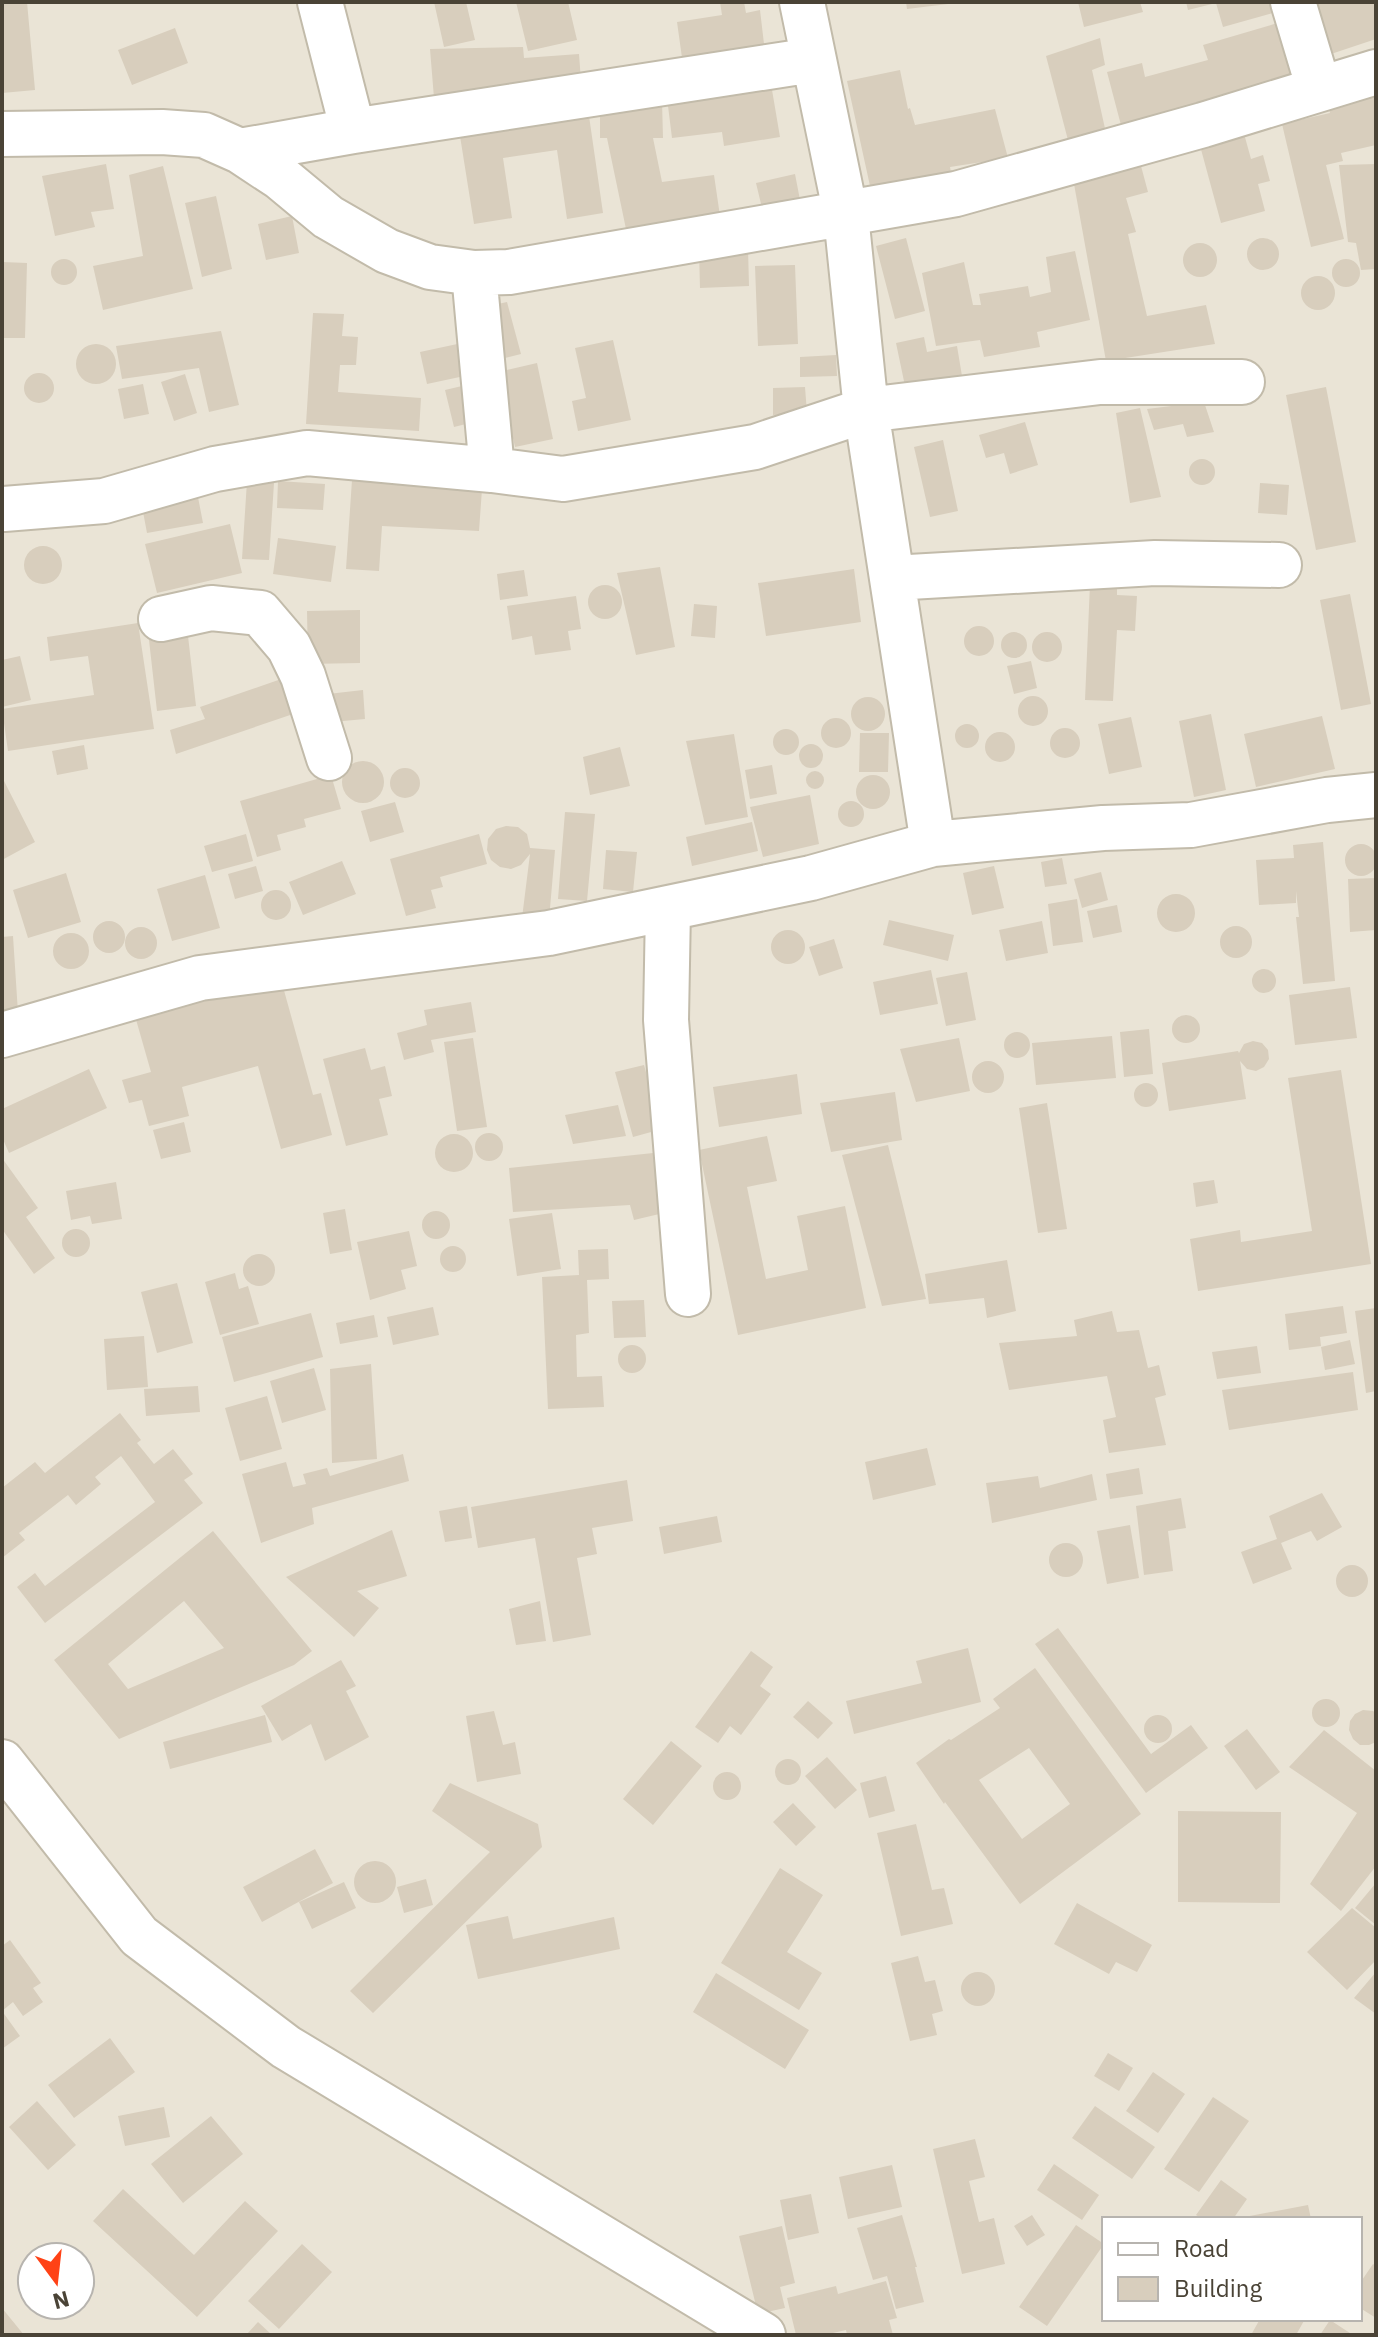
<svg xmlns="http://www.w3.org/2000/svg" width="1378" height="2337" viewBox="0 0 1378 2337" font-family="'IBM Plex Sans',sans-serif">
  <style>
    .residential { fill: #eae4d6; fill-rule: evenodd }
    .building { fill: #d8cebd; fill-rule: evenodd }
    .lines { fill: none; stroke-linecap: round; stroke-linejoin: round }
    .minor-casing { stroke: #c2bbaa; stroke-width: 48 }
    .minor { stroke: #fff; stroke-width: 44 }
  </style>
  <rect width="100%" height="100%" fill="#f5f2e9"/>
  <path class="residential" d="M2 2H1376V2335H2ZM1104 2219H1360V2319H1104ZM32 2257H80V2305H32Z"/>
  <path class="building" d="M2 2H27L35 90 2 93Z
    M434 2H466L475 40 444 47Z
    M516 2H568L577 40 528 51Z
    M720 2H744L746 13 760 10 766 61 684 72 677 22 722 15Z
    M906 2H948V4L907 9Z
    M1078 2H1140L1143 12 1084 27Z
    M1186 2H1277L1280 11 1223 27 1216 3 1188 10Z
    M1307 2H1376V39L1325 56Z
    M1281 22 1299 81 1122 129 1107 72 1142 63 1145 77 1208 60 1203 45Z
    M175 28 188 63 132 85 118 50Z
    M1100 38 1105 65 1092 70 1106 133 1069 144 1046 56Z
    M523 47 524 58 579 54 581 81 434 98 430 49Z
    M900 70 908 109 910 108 915 125 995 109 1008 158 950 167 952 178 872 195 847 81Z
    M1376 82V145L1341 153 1343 161 1326 165 1344 239 1311 247 1282 124 1330 113 1325 95Z
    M771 84 780 137 724 146 722 132 672 138 667 98Z
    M600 101H662L663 138H653L662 182 714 175 720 216 626 229 607 138H600Z
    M589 116 603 213 567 219 557 150 503 158 512 218 474 224 460 136Z
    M1243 130 1251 159 1263 155 1270 181 1258 184 1265 211 1221 223 1199 142Z
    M106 164 114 209 91 212 95 227 55 236 42 176Z
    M1376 164V269L1361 270 1356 243 1348 242 1339 165Z
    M163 166 193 289 103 310 93 266 143 256 129 175Z
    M1141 166 1148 192 1126 198 1136 232 1128 234 1147 316 1206 305 1215 344 1106 361 1074 184Z
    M795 174 800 200 762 208 756 183Z
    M216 196 232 269 202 277 185 203Z
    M292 216 299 253 266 260 258 224Z
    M1247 254a16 16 0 1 1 32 0a16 16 0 1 1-32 0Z
    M906 238 925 311 895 319 876 246Z
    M1183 260a17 17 0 1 1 34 0a17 17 0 1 1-34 0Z
    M748 248 749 286 700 288 699 250Z
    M1075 251 1090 320 1037 332 1040 347 984 357 980 340 936 346 922 273 964 262 973 305H981L979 294 1028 286 1030 297 1051 292 1046 257Z
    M51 272a13 13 0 1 1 26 0a13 13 0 1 1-26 0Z
    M1332 273a14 14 0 1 1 28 0a14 14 0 1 1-28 0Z
    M2 262 27 263 25 338H2Z
    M795 265 798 344 758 346 755 266Z
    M1301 293a17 17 0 1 1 34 0a17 17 0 1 1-34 0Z
    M507 302 521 354 493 361 480 308Z
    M313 313 344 314 342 336 358 337 356 365H340L338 392 421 398 419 431 306 424Z
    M221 331 239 405 209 412 199 368 122 379 116 346Z
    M924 337 927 352 957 346 962 376 905 386 896 343Z
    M613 340 631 420 578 431 572 401 586 398 575 348Z
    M462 343 469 375 427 384 420 352Z
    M76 364a20 20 0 1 1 40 0a20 20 0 1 1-40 0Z
    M836 355 837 376 800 377V357Z
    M537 363 553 439 515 447 498 372Z
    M24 388a15 15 0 1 1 30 0a15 15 0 1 1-30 0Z
    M185 374 197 413 174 421 161 382Z
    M143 384 149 414 124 419 118 389Z
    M462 386 470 423 454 427 445 390Z
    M805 387 807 413 773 415V388Z
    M1326 387 1356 542 1316 550 1286 395Z
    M1204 402 1214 432 1187 437 1183 424 1154 430 1147 409Z
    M1140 408 1161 497 1130 503 1116 413Z
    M1025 422 1038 465 1010 474 1004 453 986 458 979 435Z
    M943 440 958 511 930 517 914 447Z
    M1189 472a13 13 0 1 1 26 0a13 13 0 1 1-26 0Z
    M352 480 482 489 479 531 382 526 379 571 346 569Z
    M247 481 274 483 269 560 242 559Z
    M278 481 325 484 323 510 277 508Z
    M1260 483 1289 485 1287 515 1258 513Z
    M197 492 203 523 147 533 141 501Z
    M230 524 242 573 157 593 145 544Z
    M278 538 336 546 331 582 273 574Z
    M24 565a19 19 0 1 1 38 0a19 19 0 1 1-38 0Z
    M660 567 675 647 636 655 617 573Z
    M854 569 861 622 766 636 758 583Z
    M524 570 528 596 500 600 497 574Z
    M1090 584 1117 586V595L1137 596 1135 631 1117 630 1113 701 1085 700Z
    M588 602a17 17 0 1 1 34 0a17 17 0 1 1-34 0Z
    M1350 594 1371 704 1341 710 1320 600Z
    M576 596 581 629 568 631 571 650 535 655 532 636 512 640 507 606Z
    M694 604 717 606 715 638 691 636Z
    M360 610V663L308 664 307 611Z
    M138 623 154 729 8 751 2 709 94 695 88 656 50 661 47 637Z
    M964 641a15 15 0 1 1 30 0a15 15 0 1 1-30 0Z
    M1032 647a15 15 0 1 1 30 0a15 15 0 1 1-30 0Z
    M1001 645a13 13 0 1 1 26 0a13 13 0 1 1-26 0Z
    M188 636 196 706 157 711 149 640Z
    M20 656 31 700 2 707V660Z
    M1031 661 1037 688 1014 694 1007 666Z
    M287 677 299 712 176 754 170 730 205 719 200 707Z
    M363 690 365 719 332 722 328 694Z
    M1018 711a15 15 0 1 1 30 0a15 15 0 1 1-30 0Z
    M851 714a17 17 0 1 1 34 0a17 17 0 1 1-34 0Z
    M1211 714 1226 790 1194 797 1179 721Z
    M1322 716 1335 769 1256 787 1244 734Z
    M1131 717 1142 767 1109 774 1098 724Z
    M821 733a15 15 0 1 1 30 0a15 15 0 1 1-30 0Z
    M955 736a12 12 0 1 1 24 0a12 12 0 1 1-24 0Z
    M1050 743a15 15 0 1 1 30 0a15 15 0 1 1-30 0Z
    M773 742a13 13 0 1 1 26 0a13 13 0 1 1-26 0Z
    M985 747a15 15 0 1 1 30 0a15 15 0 1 1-30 0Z
    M860 733H889L888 772H859Z
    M734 734 748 817 705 825 686 741Z
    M799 756a12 12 0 1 1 24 0a12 12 0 1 1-24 0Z
    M84 745 88 769 57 775 52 751Z
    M620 747 630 786 590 795 583 757Z
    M342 782a21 21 0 1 1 42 0a21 21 0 1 1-42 0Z
    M772 765 777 794 750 799 745 770Z
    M390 783a15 15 0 1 1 30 0a15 15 0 1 1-30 0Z
    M806 780a9 9 0 1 1 18 0a9 9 0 1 1-18 0Z
    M331 775 341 809 304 819 306 827 277 835 281 850 257 857 240 801Z
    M856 792a17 17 0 1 1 34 0a17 17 0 1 1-34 0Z
    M2 777 35 842 2 860Z
    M810 795 819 844 763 857 750 807Z
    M838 814a13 13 0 1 1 26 0a13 13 0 1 1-26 0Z
    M395 802 404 832 370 842 361 811Z
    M565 812 595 814 587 901 558 899Z
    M752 822 758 851 692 866 686 837Z
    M506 826 518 827 527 834 530 848 555 850 549 920 522 918 530 854 521 865 511 869 500 867 491 860 487 850 488 839 496 829Z
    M246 834 253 861 212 872 204 846Z
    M479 834 487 864 440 877 443 887 431 890 436 908 406 916 390 859Z
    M1323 842 1335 981 1303 984 1296 917H1299L1296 891V903L1259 905 1256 860 1294 858 1293 845Z
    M1345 860a16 16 0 1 1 32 0a16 16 0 1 1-32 0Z
    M606 850 637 852 633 892 603 889Z
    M1062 858 1067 884 1045 887 1041 862Z
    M342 861 356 894 303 915 289 882Z
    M256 866 263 891 235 899 228 874Z
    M994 866 1004 908 972 915 963 873Z
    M1101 872 1108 900 1082 908 1074 879Z
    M66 873 81 922 28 938 13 890Z
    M205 875 220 928 172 941 157 889Z
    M1376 878V930L1350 932 1348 879Z
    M261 905a15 15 0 1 1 30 0a15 15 0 1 1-30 0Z
    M1157 913a19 19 0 1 1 38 0a19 19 0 1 1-38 0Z
    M1077 899 1083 942 1053 946 1048 904Z
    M1117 905 1122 932 1093 938 1087 911Z
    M889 920 954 935 948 961 883 945Z
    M1042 921 1048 953 1006 961 999 930Z
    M93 937a16 16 0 1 1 32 0a16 16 0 1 1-32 0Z
    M1220 942a16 16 0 1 1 32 0a16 16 0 1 1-32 0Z
    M125 943a16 16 0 1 1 32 0a16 16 0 1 1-32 0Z
    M771 947a17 17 0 1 1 34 0a17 17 0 1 1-34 0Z
    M53 951a18 18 0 1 1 36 0a18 18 0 1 1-36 0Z
    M13 936 18 1013 2 1014V937Z
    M834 939 843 968 819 976 809 947Z
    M1252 981a12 12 0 1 1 24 0a12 12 0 1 1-24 0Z
    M931 970 938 1004 880 1015 873 982Z
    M967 972 976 1020 946 1026 936 978Z
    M280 976 313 1095 321 1093 332 1135 281 1149 258 1066 182 1087 189 1116 149 1126 142 1100 129 1103 122 1080 151 1072 135 1016Z
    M1350 987 1357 1038 1295 1045 1289 995Z
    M471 1002 476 1032 431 1040 434 1052 404 1060 397 1033 427 1025 424 1010Z
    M1172 1029a14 14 0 1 1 28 0a14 14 0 1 1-28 0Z
    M1149 1029 1153 1074 1124 1077 1120 1032Z
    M1004 1045a13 13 0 1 1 26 0a13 13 0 1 1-26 0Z
    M1112 1036 1116 1078 1036 1085 1032 1043Z
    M473 1038 487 1127 457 1131 444 1042Z
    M959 1038 970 1091 916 1102 900 1049Z
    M1253 1041 1262 1043 1268 1050 1269 1059 1264 1067 1256 1071 1247 1069 1240 1061 1246 1099 1169 1111 1162 1063 1238 1051 1239 1053 1244 1044Z
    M365 1048 371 1070 385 1066 392 1096 379 1099 388 1135 346 1146 323 1059Z
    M972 1077a16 16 0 1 1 32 0a16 16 0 1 1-32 0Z
    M644 1065 662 1129 633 1137 615 1072Z
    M89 1069 107 1108 9 1153 2 1137V1109Z
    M1341 1070 1371 1264 1198 1291 1190 1239 1240 1230 1241 1242 1312 1231 1288 1078Z
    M797 1074 802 1114 719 1127 713 1087Z
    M1134 1095a12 12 0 1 1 24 0a12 12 0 1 1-24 0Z
    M895 1092 902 1140 831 1152 820 1103Z
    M1047 1103 1067 1229 1038 1233 1019 1108Z
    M618 1105 626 1136 573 1144 565 1115Z
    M184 1122 191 1152 161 1159 153 1130Z
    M475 1147a14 14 0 1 1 28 0a14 14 0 1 1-28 0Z
    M435 1153a19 19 0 1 1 38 0a19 19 0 1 1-38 0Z
    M767 1136 777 1181 747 1187 766 1279 808 1270 797 1216 845 1206 866 1308 738 1335 699 1150Z
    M888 1145 926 1299 882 1306 842 1155Z
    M663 1152 676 1210 634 1220 630 1205 513 1212 509 1168Z
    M2 1158 38 1208 26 1217 55 1258 34 1274 2 1229Z
    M1214 1180 1218 1203 1196 1207 1193 1183Z
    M116 1182 122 1219 92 1224 90 1216 71 1220 66 1191Z
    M345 1209 352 1250 330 1254 323 1213Z
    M422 1225a14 14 0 1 1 28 0a14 14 0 1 1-28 0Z
    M552 1213 561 1269 517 1276 509 1219Z
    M62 1243a14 14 0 1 1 28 0a14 14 0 1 1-28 0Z
    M409 1231 417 1266 401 1270 406 1289 370 1300 357 1242Z
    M440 1259a13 13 0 1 1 26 0a13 13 0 1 1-26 0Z
    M608 1249 609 1279 587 1280 589 1333 576 1335 577 1377 602 1376 604 1407 548 1409 542 1277 579 1275 578 1250Z
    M243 1270a16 16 0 1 1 32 0a16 16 0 1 1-32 0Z
    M1007 1260 1016 1311 987 1318 984 1298 929 1304 925 1274Z
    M235 1273 239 1289 248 1286 259 1324 220 1335 205 1282Z
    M177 1283 193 1343 157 1353 141 1292Z
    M644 1300 646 1337 614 1338 612 1301Z
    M1343 1306 1347 1333 1320 1337 1321 1346 1289 1350 1285 1314Z
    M433 1307 439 1335 393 1345 387 1317Z
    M1376 1308V1391L1366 1393 1355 1311Z
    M1112 1311 1117 1332 1139 1330 1148 1368 1159 1365 1166 1395 1155 1398 1166 1445 1109 1453 1103 1420 1116 1417 1107 1376 1009 1390 999 1343 1077 1336 1074 1320Z
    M311 1313 323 1357 234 1382 222 1337Z
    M374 1315 378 1337 340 1344 336 1323Z
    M144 1336 148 1387 107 1390 104 1339Z
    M1350 1340 1355 1364 1325 1370 1321 1347Z
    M618 1359a14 14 0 1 1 28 0a14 14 0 1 1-28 0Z
    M1257 1346 1261 1373 1217 1379 1212 1352Z
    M371 1364 377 1459 332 1463 330 1369Z
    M314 1368 326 1410 282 1423 270 1381Z
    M1353 1372 1358 1410 1229 1430 1222 1390Z
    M198 1386 200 1412 146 1416 144 1389Z
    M267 1396 282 1449 240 1461 225 1408Z
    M120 1413 141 1440 137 1443 154 1464 173 1449 193 1474 184 1480 203 1503 45 1623 17 1587 35 1573 45 1586 155 1502 121 1456 95 1477 101 1484 76 1505 68 1495 19 1533 25 1540 2 1558V1488L35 1462 45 1473Z
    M927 1448 936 1485 873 1500 865 1462Z
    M403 1454 409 1481 312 1508 314 1524 261 1543 242 1474 286 1462 293 1487 306 1484 303 1474 327 1468 330 1476Z
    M1139 1468 1143 1494 1110 1499 1106 1474Z
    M1092 1474 1097 1500 992 1523 986 1483 1038 1476 1040 1488Z
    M627 1480 633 1521 592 1528 597 1554 577 1558 591 1635 553 1642 535 1538 478 1548 471 1507Z
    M1322 1493 1342 1527 1317 1541 1311 1531 1281 1543 1292 1569 1253 1584 1241 1552 1277 1539 1269 1516Z
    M1181 1498 1186 1528 1168 1531 1173 1571 1144 1575 1136 1506Z
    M467 1506 472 1538 445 1542 439 1511Z
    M717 1516 722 1542 664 1554 659 1527Z
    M1130 1525 1139 1578 1107 1584 1097 1531Z
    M392 1530 407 1576 357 1591 379 1608 354 1637 286 1577Z
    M213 1531 312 1651 294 1665 119 1739 54 1660ZM184 1601 224 1648 128 1689 108 1664Z
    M1049 1560a17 17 0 1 1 34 0a17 17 0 1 1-34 0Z
    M1336 1581a16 16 0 1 1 32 0a16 16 0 1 1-32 0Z
    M540 1601 546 1641 516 1645 509 1609Z
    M1058 1628 1151 1754 1191 1725 1208 1748 1146 1793 1035 1644Z
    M968 1648 981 1702 854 1734 846 1701 922 1683 916 1661Z
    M751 1651 773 1667 760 1686 771 1694 741 1735 730 1726 718 1743 695 1727Z
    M341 1660 356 1686 346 1691 369 1737 325 1761 311 1724 282 1741 261 1706Z
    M1035 1668 1141 1814 1020 1904 945 1802 944 1804 916 1763 949 1739 951 1740 1000 1708 993 1699ZM1029 1748 1070 1804 1022 1839 979 1780Z
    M1312 1713a14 14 0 1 1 28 0a14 14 0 1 1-28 0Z
    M808 1701 833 1723 818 1739 793 1717Z
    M1363 1710 1373 1711 1376 1713V1742L1369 1745H1360L1353 1739 1349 1730 1350 1721 1355 1714Z
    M494 1711 503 1745 515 1742 521 1774 477 1782 466 1716Z
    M265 1715 272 1742 170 1769 163 1742Z
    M1144 1729a14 14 0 1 1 28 0a14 14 0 1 1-28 0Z
    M1247 1729 1280 1772 1256 1790 1224 1746Z
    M1324 1730 1376 1771V1866L1341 1911 1310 1884 1357 1813 1289 1767Z
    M671 1741 702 1766 653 1825 623 1799Z
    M827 1757 857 1790 835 1809 805 1776Z
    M775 1772a13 13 0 1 1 26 0a13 13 0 1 1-26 0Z
    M713 1786a14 14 0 1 1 28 0a14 14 0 1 1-28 0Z
    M886 1776 895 1811 869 1818 860 1783Z
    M450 1783 538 1824 542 1847 373 2013 350 1991 490 1852 432 1811Z
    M793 1803 816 1827 796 1846 773 1822Z
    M1178 1811 1281 1812 1280 1903 1178 1902Z
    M916 1824 932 1890 944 1888 953 1924 901 1936 877 1833Z
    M315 1849 333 1883 262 1922 243 1887Z
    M354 1882a21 21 0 1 1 42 0a21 21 0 1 1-42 0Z
    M780 1868 823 1895 787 1952 822 1973 799 2010 721 1963Z
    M426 1879 433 1905 404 1913 397 1887Z
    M344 1882 356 1908 312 1929 299 1902Z
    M1376 1883V1925L1355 1908Z
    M1077 1903 1152 1945 1137 1972 1116 1962 1109 1974 1054 1944Z
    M1352 1908 1376 1928V1960L1347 1990 1307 1952Z
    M508 1916 513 1939 614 1917 620 1949 478 1979 466 1925Z
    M10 1940 41 1983 33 1988 43 2002 23 2016 13 2002 2 2011 20 2036 2 2049V1946Z
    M918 1956 925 1982 935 1980 943 2011 932 2014 937 2035 910 2041 891 1963Z
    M961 1989a17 17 0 1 1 34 0a17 17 0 1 1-34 0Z
    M1376 1972V2014L1354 1998Z
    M716 1973 809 2030 785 2069 693 2012Z
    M110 2038 135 2072 74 2118 48 2085Z
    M1108 2053 1133 2068 1119 2091 1094 2076Z
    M1153 2072 1185 2094 1158 2133 1126 2111Z
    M1213 2097 1249 2121 1199 2192 1164 2169Z
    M37 2101 76 2145 48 2170 9 2127Z
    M1095 2106 1155 2147 1132 2179 1072 2138Z
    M164 2107 170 2137 125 2146 118 2116Z
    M211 2116 243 2154 183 2203 151 2164Z
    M975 2139 985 2177 969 2181 979 2222 994 2218 1005 2264 962 2274 933 2149Z
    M1054 2164 1099 2195 1082 2220 1037 2190Z
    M892 2165 902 2207 848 2219 839 2177Z
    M1221 2180 1247 2199 1233 2219H1202L1196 2215Z
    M123 2189 194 2255 245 2201 278 2231 197 2317 93 2221Z
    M811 2194 819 2233 788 2240 780 2200Z
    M1308 2205 1311 2219H1239V2218Z
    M902 2215 917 2267H915L924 2302 896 2309 887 2276 873 2280 857 2228Z
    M1032 2215 1045 2235 1027 2246 1014 2226Z
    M1076 2225 1104 2244 1047 2326 1019 2307Z
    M782 2226 795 2283 780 2287 785 2308 758 2314 739 2236Z
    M302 2244 332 2272 279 2329 248 2301Z
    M1373 2264 1376 2266V2318L1360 2308V2283Z
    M886 2281 897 2318 889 2320 893 2335H847L846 2330 824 2335H796L787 2298 836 2286 838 2294Z
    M2 2308 24 2335H2Z
    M1260 2319H1305L1296 2335H1251Z
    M1330 2320 1353 2335H1320Z
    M258 2322 272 2335H246Z"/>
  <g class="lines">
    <defs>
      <path id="minor" d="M320 2 353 131
        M802 2 846 215 866 410 933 844
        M1293 2 1319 89
        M2 134 162 132 204 135 240 151 281 178 328 217 387 251 430 267 474 273 509 272 956 194 1203 125 1376 72
        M240 151 353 131 813 60
        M474 273 492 470
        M4 509 104 501 215 469 307 453 492 470 563 479 755 447 866 410 1100 382H1242
        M892 578 1155 563 1279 565
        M161 619 211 608 260 613 289 647 303 676 329 758
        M668 908 666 1020 688 1294
        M2 1035 200 978 549 933 811 878 933 844 1103 828 1191 825 1327 800 1376 795
        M2 1762 139 1936 286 2047 763 2335"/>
    </defs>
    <use href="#minor" class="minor-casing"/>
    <use href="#minor" class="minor"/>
  </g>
  <rect width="1378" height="2337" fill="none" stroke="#4a4336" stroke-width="8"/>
  <rect x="1102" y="2217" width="260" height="104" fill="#ffffff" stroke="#b7b4af" stroke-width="2"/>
  <rect x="1118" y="2243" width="40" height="12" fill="#ffffff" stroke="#b7b4af" stroke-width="2"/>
  <text x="1174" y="2257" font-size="24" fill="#4a4336">Road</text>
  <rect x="1118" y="2277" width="40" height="24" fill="#d8cebd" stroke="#b7b4af" stroke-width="2"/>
  <text x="1174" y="2297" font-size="24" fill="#4a4336">Building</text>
  <g transform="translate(56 2281) rotate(165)"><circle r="38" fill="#ffffff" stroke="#b7b4af" stroke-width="2"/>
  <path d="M0-6L14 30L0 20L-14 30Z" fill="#ff4216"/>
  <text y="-12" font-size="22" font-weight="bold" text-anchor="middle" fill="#4a4336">N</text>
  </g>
</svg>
